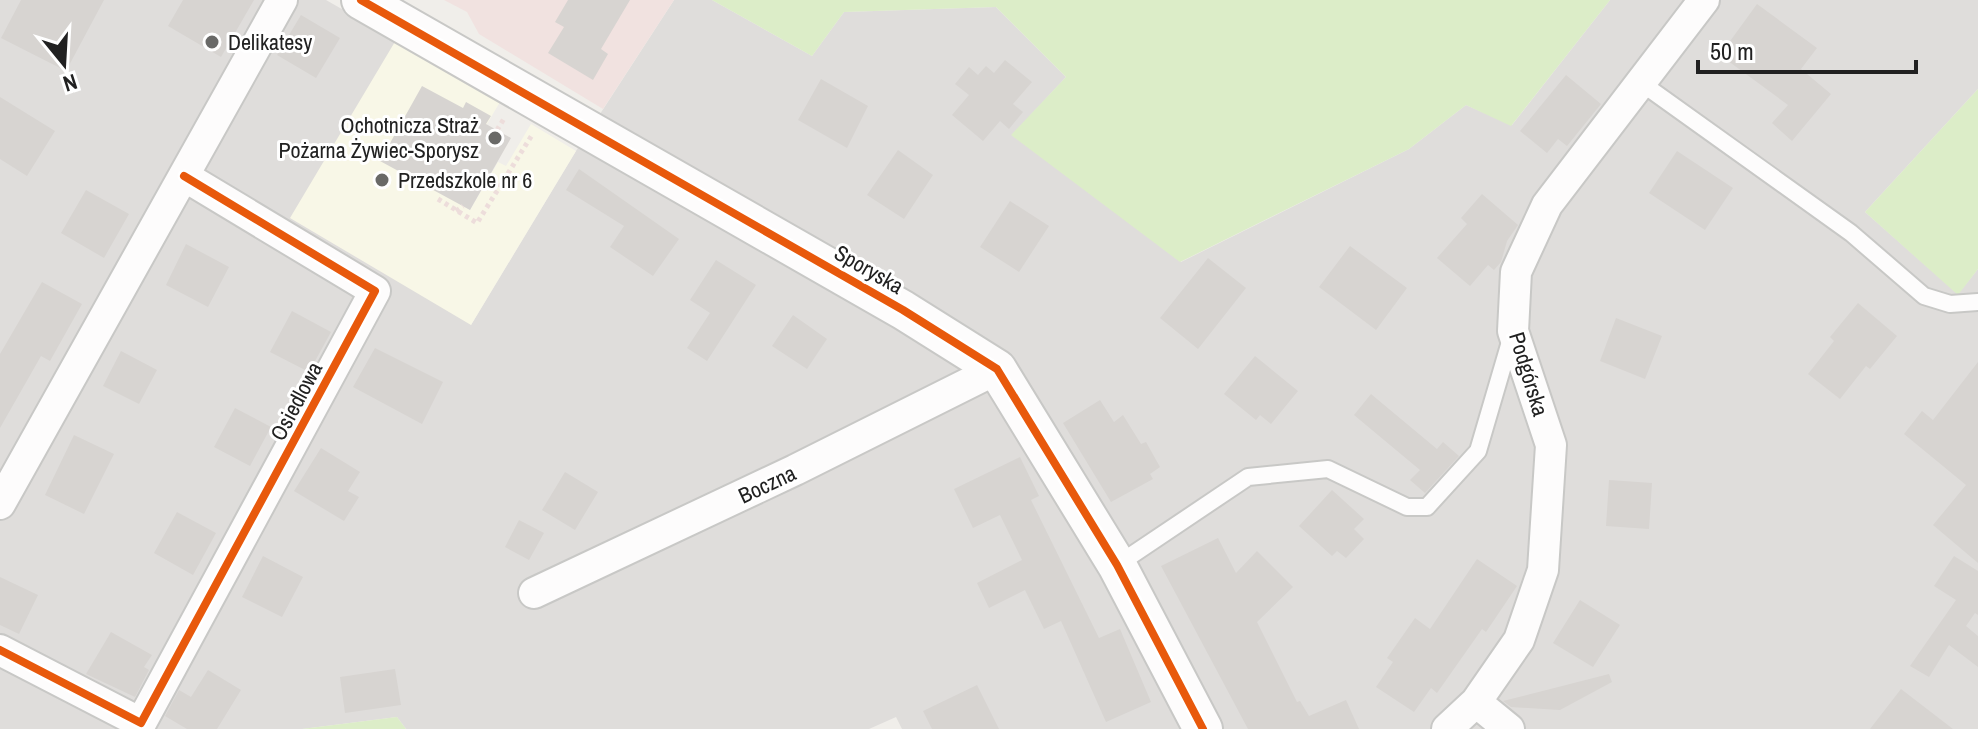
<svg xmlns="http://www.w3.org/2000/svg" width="1978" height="729" viewBox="0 0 1978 729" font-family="'Archivo Narrow',sans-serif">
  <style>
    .residential { fill: #dfdddb }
    .commercial { fill: #f1e2e0 }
    .education { fill: #f8f7e7 }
    .grass { fill: #dcedc8 }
    .building { fill: #d7d4d1 }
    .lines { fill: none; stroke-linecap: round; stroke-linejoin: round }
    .service-casing { stroke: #c8c8c6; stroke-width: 20 }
    .minor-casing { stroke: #c8c8c6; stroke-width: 34 }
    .tertiary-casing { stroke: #c8c8c6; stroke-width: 42 }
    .path { stroke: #eddddb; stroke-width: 5; stroke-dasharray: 4 4; stroke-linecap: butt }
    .service { stroke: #fdfcfc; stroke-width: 16 }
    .minor { stroke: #fdfcfc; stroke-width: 30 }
    .tertiary { stroke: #fdfcfc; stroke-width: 38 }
    .cycleway-casing { stroke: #fff; stroke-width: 13 }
    .cycleway { stroke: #e8590c; stroke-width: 8 }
    .poi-dot { fill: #696967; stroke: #fff; stroke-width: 3 }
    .labels { text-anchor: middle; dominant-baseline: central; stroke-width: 6; stroke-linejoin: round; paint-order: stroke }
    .poi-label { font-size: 22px; fill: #212121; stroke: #fff; text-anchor: start }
    .street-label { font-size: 22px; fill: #212121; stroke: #fff }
  </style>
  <rect width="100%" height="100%" fill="#f0eeea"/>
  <path class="residential" d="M0 0H326L396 40 471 325 576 151 674 0H712L812 56 844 12 996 7 1066 77 1012 135 1181 262 1409 149 1466 105 1512 125 1610 0H1978V89L1865 212 1958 294 1978 269V729H902L896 717 869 729H406L397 717 302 729H0Z"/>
  <path class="commercial" d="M444 0H674L603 109 479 34 467 12Z"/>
  <path class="education" d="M396 40 500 102 445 195 470 210 498 162 506 166 531 124 576 151 471 325 290 218Z"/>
  <path class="grass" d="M712 0H1610L1511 126 1466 105 1409 149 1180 262 1011 135 1066 77 996 7 844 12 812 56Z
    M1978 89V269L1958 295 1865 212Z
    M397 717 406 729H302Z"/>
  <path class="building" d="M21 0H104L66 71 1 38Z
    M183 0H254L221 57 168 26Z
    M568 0H630L601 49 608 54 593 80 548 53 564 27 555 22Z
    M1757 4 1817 48 1801 69 1831 94 1792 141 1772 123 1788 105 1720 55Z
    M301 15 340 38 316 78 277 55Z
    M1005 60 1032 82 1013 104 1023 112 1009 129 1000 121 983 141 952 115 969 95 955 84 969 67 978 75 986 66 994 73Z
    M1566 75 1601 104 1567 146 1558 139 1547 153 1520 131Z
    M821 79 868 106 847 148 798 120Z
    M422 86 463 108 466 102 491 116 486 124 511 138 470 210 380 161Z
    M0 97 55 131 27 176 0 159Z
    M898 150 933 175 904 219 867 195Z
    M1677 151 1733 188 1705 230 1649 193Z
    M579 169 679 239 653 276 610 247 624 226 566 190Z
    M86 190 129 214 104 258 61 233Z
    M1482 194 1518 225 1507 241 1501 262 1494 270 1488 265 1470 286 1437 258 1467 224 1461 218Z
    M1010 201 1049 226 1019 272 980 247Z
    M186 244 229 267 208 307 166 285Z
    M1350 246 1407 288 1376 330 1319 287Z
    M1208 258 1246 288 1198 349 1160 318Z
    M716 260 756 285 707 361 687 348 710 313 690 300Z
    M42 282 82 304 50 361 41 356 0 428V354Z
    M1858 303 1897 336 1870 369 1866 366 1840 399 1808 374 1834 341 1830 337Z
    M292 311 331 332 309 372 270 352Z
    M793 315 827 339 807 369 772 346Z
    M1616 318 1662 336 1645 379 1600 361Z
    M375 348 443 382 422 424 353 387Z
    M121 351 157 370 139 404 103 386Z
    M1255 356 1298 391 1271 424 1260 415 1256 420 1224 394Z
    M1978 362V563L1933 525 1966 485 1904 434 1922 411 1933 420Z
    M1371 394 1437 449 1443 442 1459 456 1425 493 1410 480 1420 470 1354 415Z
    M1100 400 1114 422 1123 415 1141 444 1146 442 1160 467 1150 474 1153 479 1111 502 1063 423Z
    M235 408 271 427 250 466 214 447Z
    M74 435 114 454 84 514 45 495Z
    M321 448 360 472 348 491 359 497 344 521 294 491Z
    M1020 457 1039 496 1031 500 1099 638 1120 629 1151 702 1106 722 1061 621 1044 629 1025 590 989 608 977 583 1022 560 1000 515 973 528 954 489Z
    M565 472 598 492 575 530 542 510Z
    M1609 480 1652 483 1649 529 1606 526Z
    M1332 490 1364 519 1354 529 1364 539 1346 558 1337 551 1332 556 1299 526Z
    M177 512 216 533 193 575 154 553Z
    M519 520 544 533 529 560 505 547Z
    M1218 538 1236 573 1257 551 1293 587 1257 622 1297 702 1300 701 1309 716 1346 700 1359 729H1248L1161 566Z
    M263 556 303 577 282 617 242 597Z
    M1954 556 1978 571V615L1975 613 1966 626 1978 636V667L1949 645 1929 677 1910 666 1956 600 1934 586Z
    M1477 559 1517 586 1486 632 1482 629 1437 693 1431 688 1414 712 1376 687 1393 662 1387 658 1415 618 1430 629Z
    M0 577 38 595 19 634 0 625Z
    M1580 600 1620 625 1593 667 1553 643Z
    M111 632 152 655 144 667 149 670 135 697 86 674Z
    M395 669 401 705 345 713 340 677Z
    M208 670 241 690 217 729H187L165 716 179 690 191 697Z
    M1609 674 1612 682 1560 710 1511 707 1503 701Z
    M977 685 999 729H932L923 711Z
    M1901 689 1953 729H1870Z"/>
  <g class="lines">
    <defs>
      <path id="service" d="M1640 82 1851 233 1924 296 1950 304 1978 302
        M1117 565 1248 477 1328 469 1407 507H1427L1478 451 1512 335"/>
      <path id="minor" d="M0 504 282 0
        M534 593 795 470 997 369
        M0 650 141 723 375 291 184 176
        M1476 702 1509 729
        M1447 729 1476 702 1519 640 1543 570 1551 445 1513 331 1516 272 1547 205 1704 0"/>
      <path id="tertiary" d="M361 0 903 310 997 369 1117 565 1203 729"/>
    </defs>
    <use href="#service" class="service-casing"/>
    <use href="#minor" class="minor-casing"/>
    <use href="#tertiary" class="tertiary-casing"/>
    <path class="path" d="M497 130 505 117
      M438 199 477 223 532 135
      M456 211 463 206"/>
    <use href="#service" class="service"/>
    <use href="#minor" class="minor"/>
    <use href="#tertiary" class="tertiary"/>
    <defs>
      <path id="cycleway" d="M361 0 903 310 997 369 1117 565 1203 729
        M0 650 141 723 375 291 184 176"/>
    </defs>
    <use href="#cycleway" class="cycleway-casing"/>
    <use href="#cycleway" class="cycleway"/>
  </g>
  <g class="poi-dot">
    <circle cx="212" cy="42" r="8"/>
    <circle cx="495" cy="138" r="8"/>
    <circle cx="382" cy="180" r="8"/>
  </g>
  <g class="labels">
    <g class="poi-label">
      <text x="228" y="42">Delikatesy</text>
      <text x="479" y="125" text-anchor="end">Ochotnicza Straż<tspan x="479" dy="25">Pożarna Żywiec-Sporysz</tspan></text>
      <text x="398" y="180">Przedszkole nr 6</text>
    </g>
    <g class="street-label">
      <text transform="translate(869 269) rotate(30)">Sporyska</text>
      <text transform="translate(1529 374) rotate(73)">Podgórska</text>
      <text transform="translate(296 401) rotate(-62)">Osiedlowa</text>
      <text transform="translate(767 484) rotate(-25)">Boczna</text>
    </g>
  </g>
  <g transform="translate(64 64) rotate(162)" stroke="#ffffff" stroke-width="6" paint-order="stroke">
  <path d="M0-6L14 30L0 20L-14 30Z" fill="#212121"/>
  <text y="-12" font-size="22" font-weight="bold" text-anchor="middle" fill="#212121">N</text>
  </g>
  <path d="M1698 60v12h218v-12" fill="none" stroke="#212121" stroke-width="4"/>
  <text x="1710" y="60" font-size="24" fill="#212121" stroke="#ffffff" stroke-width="6" paint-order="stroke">50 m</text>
</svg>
